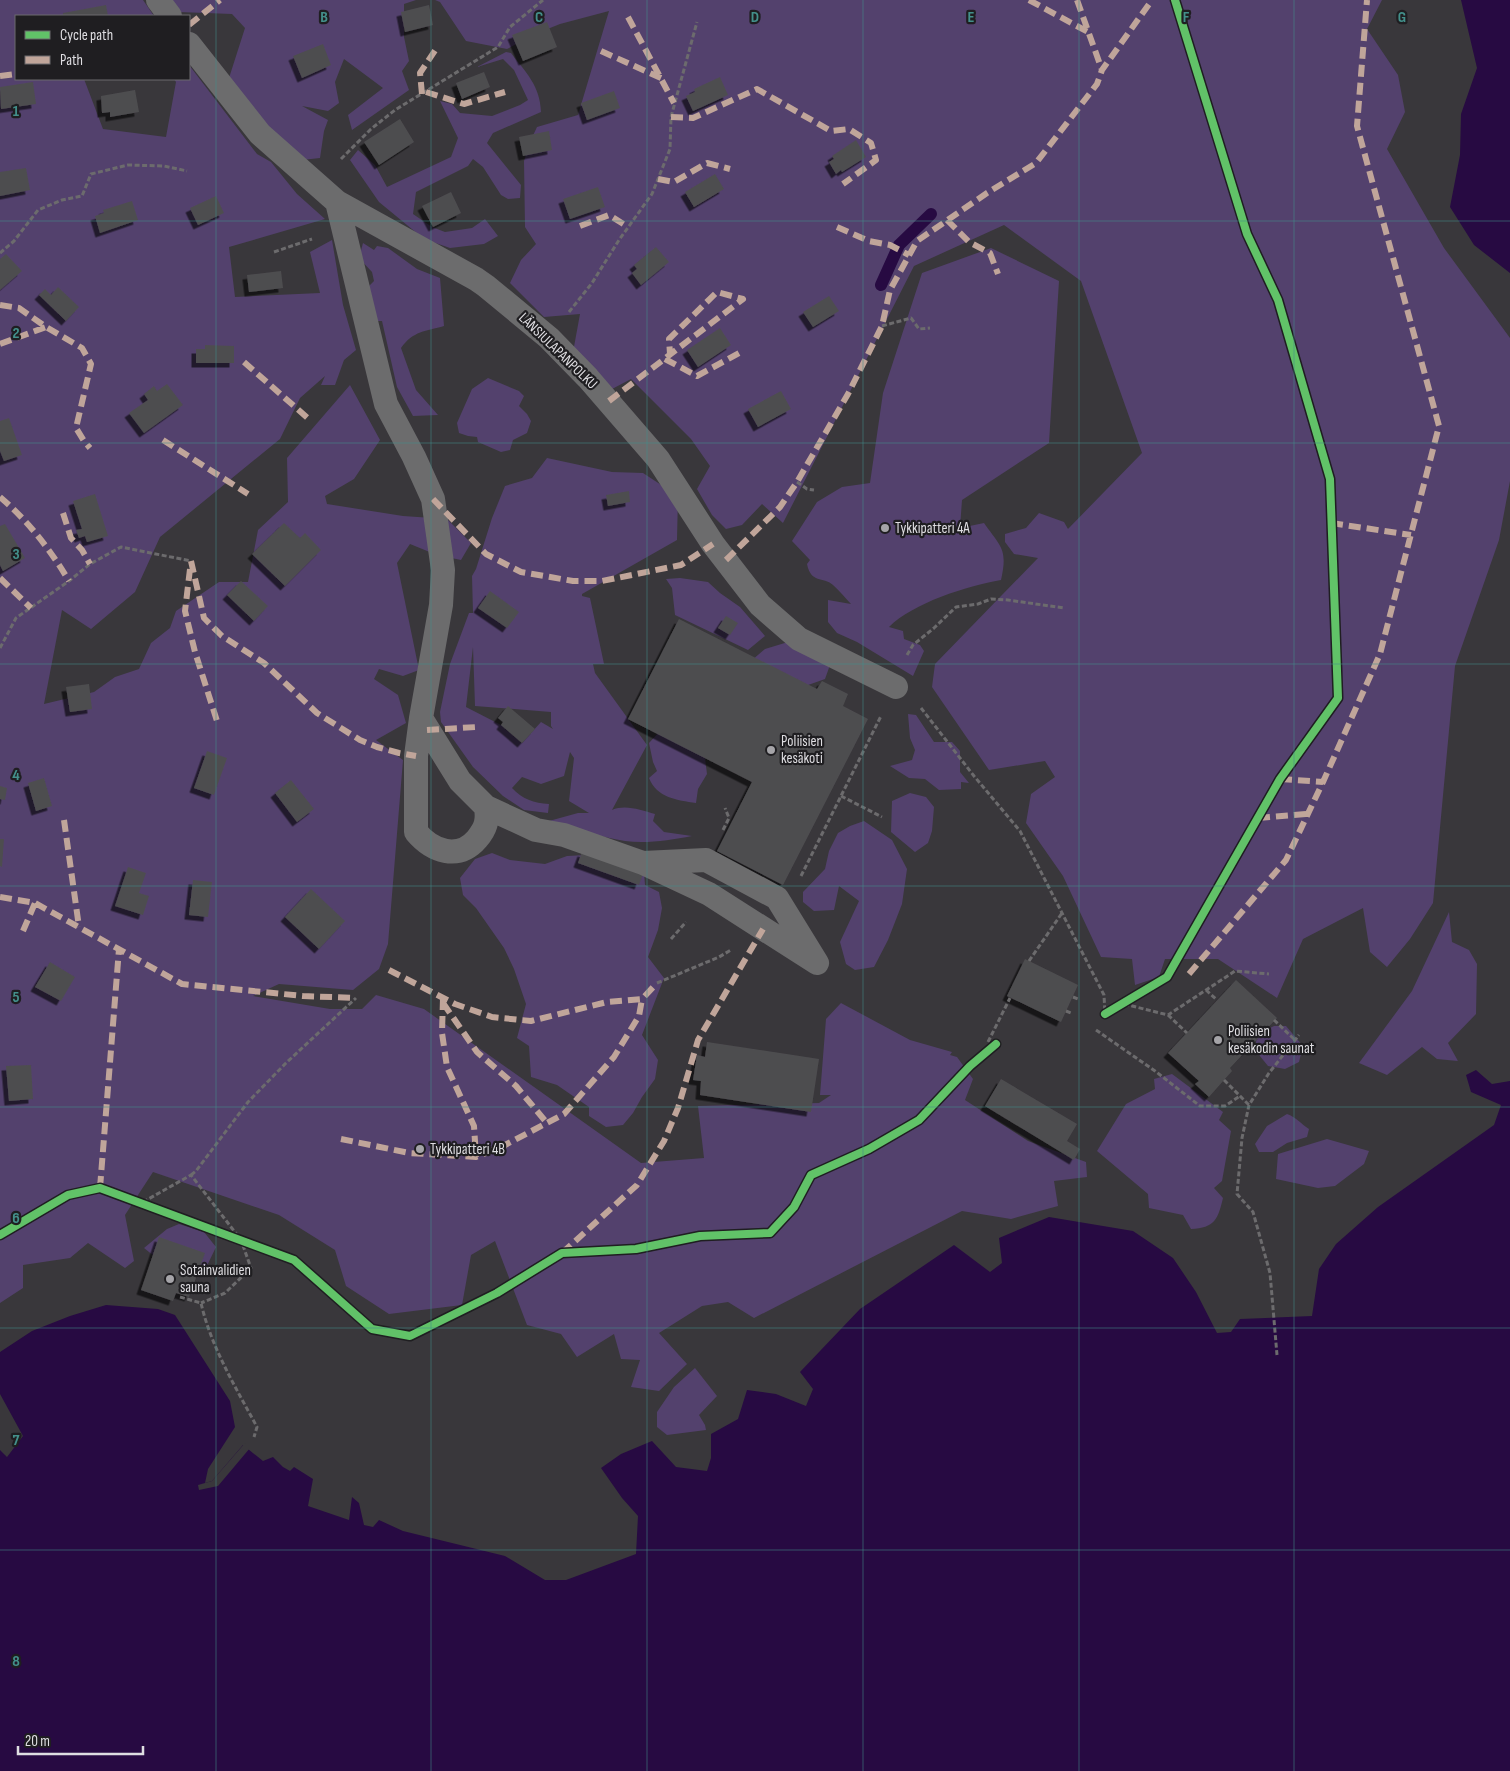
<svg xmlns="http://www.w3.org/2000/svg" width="1510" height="1771" viewBox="0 0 1510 1771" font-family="'Sofia Sans Condensed',sans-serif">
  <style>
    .green { fill: #53416d; fill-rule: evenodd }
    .water { fill: #270a42 }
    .pier { fill: #39373b }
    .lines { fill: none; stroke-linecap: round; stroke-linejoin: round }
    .stream { stroke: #270a42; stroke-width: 12 }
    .building { fill: #4e4d50; filter: url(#shadow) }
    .path { stroke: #6c6b6d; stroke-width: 3; stroke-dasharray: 5 2.5; stroke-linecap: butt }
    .service { stroke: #6c6c6d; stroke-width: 24 }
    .quiet { stroke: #c0a59a; stroke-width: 6; stroke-dasharray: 12 6; stroke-linecap: butt }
    .cycleway-casing { stroke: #1f1e21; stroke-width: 11 }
    .cycleway { stroke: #61c268; stroke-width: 8 }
    .grid { fill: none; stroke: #43908b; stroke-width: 1; stroke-opacity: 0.55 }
    .poi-dot { fill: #a5a4a8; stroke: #1f1e21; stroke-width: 2 }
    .labels { text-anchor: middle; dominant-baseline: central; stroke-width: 4.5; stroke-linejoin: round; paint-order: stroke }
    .street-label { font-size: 15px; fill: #dfdee2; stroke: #1f1e21 }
    .poi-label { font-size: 15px; fill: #dfdee2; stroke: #1f1e21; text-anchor: start }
    .grid-label { font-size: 16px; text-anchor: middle; font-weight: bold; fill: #43908b; stroke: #1f1e21; stroke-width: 4.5; stroke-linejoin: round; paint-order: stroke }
  </style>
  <defs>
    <filter id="shadow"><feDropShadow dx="-4.5" dy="4.5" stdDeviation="0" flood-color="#0009"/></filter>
  </defs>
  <rect width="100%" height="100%" fill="#39373b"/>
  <path class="green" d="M0 0H143L154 16H16V79H84L103 129 166 137 176 82 174 79H189V65L257 154 271 162 297 194 325 219 229 247 235 297 320 293 310 252 332 240 343 305 356 350 344 360 335 385H321L325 376 300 398 280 439 160 537 135 592 91 629 62 610 44 704 94 692 115 677 139 669 151 643 170 628 176 611 219 582H248L258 530 288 502 287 458 350 385 380 440 354 479 325 496 327 504 403 516 447 519 471 543 461 560 437 555 410 544 397 563 419 670 403 676 379 669 374 679 398 695 406 723 376 740 403 760 388 944 379 969 353 990 279 984 253 996 330 1009H362L376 995 424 1009 641 1163 704 1158 698 1106 819 1103 831 1095H820L826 1019 841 1003 910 1040 952 1052 950 1055 957 1057 973 1079 965 1100 1028 1141 1086 1162 1087 1177 1054 1181 1058 1206 1011 1219 962 1211 754 1318 728 1302 702 1306 659 1333 687 1364 659 1391 631 1387 640 1360 621 1359 614 1334 577 1357 561 1334 527 1325 495 1241 471 1255 462 1305 389 1314 346 1286 335 1250 279 1215 153 1172 125 1215 134 1261 125 1268 88 1243 70 1258 23 1265V1288L0 1303Z
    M170 0H416L404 4V37L409 61 402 71 409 90 352 130 348 115 383 88 344 59 335 82 339 103 328 111 302 106 328 120 324 131 320 158 302 160 276 136 229 78 245 28 232 14 179 12Z
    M435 0H1382L1367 29 1398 75 1405 112 1387 149 1444 248 1510 338V481L1499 540 1455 666 1433 903 1410 939 1387 967 1370 952 1363 908 1303 939 1277 998 1218 959H1165L1159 977 1135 985 1132 959 1101 957 1063 876 1026 823 1031 794 1055 777 1045 761 989 770 932 687 935 664 1038 558 1014 554 1005 542V534L1026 528 1039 513 1064 522 1068 529 1142 453 1081 281 1004 225 914 266 783 523 762 504 742 525 726 529 712 515 697 489 710 466 691 439 631 379 595 398 569 374 580 314 544 317 510 283 521 260 536 244 525 227 524 161 530 142 537 127 578 115 609 11 560 24 535 34 507 49 466 41 440 2Z
    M506 52 511 53C526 73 540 85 541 112L493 133 487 143 521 185 520 198 508 199 501 195 483 167 473 159 468 166 416 192 413 214 432 227 445 232 472 228 485 219 498 236 484 244 450 248 424 239 379 202 350 160 358 150 375 165 387 187 451 157 458 138 440 101 452 104 460 113 492 116 520 105 528 100 514 70 503 59 477 67Z
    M363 243 374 250 377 246 388 248 417 269 440 278 444 326C426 331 413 331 401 348L416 390 438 415 413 416 397 387 382 321H377L367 288 374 281 372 272 359 258Z
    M991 248 1059 281 1049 443 962 500 960 528 984 523C1001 547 1008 549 1001 580 967 586 913 603 889 627L903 631 904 639 920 645 924 651 913 676 857 642 837 633 828 622V600L851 604C845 598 840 591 833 585 823 576 811 584 807 564L810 560 792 541 817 502 842 487 870 483 883 393 922 273Z
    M488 378 519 391 524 396 519 406 527 414 531 421 527 433 513 440 510 450 501 452 478 442 477 437 468 436 459 433 457 423 472 389Z
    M547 458 612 472 643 473 678 496 677 540 582 594V596L590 598 604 664H593L595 673 647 745 612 810C625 804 641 810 655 814L653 821 664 832 692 836C670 840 647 844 625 841 600 837 573 829 549 821L578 813H589L569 801 574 758 570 752 564 776 541 784 522 777 512 788C522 799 534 803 549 804L548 813 524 810 503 796 473 767 441 722 440 712 450 664 469 613H473L472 576 476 569 492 518 505 486 532 478ZM473 647 475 706 551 712V726L553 729 541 722 522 743 501 725 466 707Z
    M680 578 708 582 720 593 740 607 765 636 748 650 675 615 672 588 666 579Z
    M788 642 830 665 825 679 794 690 751 661 765 649Z
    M908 714 916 715 934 742H952L960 751V772L969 783 961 782V789L939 790 925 779 909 778 890 766 912 760 915 750 910 738Z
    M661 730 704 750 707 774 698 789 696 803C677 800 657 798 649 778L657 771 653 762 649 743Z
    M910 793 926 797 934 807 932 831 928 843 915 852 891 832 892 801Z
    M864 821 892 840 907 869 902 904 888 940 874 967 855 970 846 964 840 942 859 901 839 886 834 910 814 911 803 902V892L825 869 829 851 838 833 850 826Z
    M492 853 510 860 545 864 567 856 607 854 644 872 645 885 659 892 662 908 658 930 648 957 664 978 642 1035 658 1060 655 1079 642 1097 633 1113 623 1125 606 1127 589 1116V1107L557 1085 531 1077 529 1046 517 1038 526 1004 514 969 504 948 476 908 463 895 460 878 475 859Z
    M1449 912 1452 942 1469 950 1477 964 1476 1014 1448 1043 1458 1061 1437 1059 1422 1047 1387 1075 1359 1063 1412 991Z
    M1274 1026H1286L1303 1046 1299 1062 1285 1069 1268 1066 1255 1050 1257 1035Z
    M1172 1074 1223 1112 1219 1120 1231 1131 1222 1181 1214 1188 1223 1198C1218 1219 1215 1228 1191 1229L1183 1215 1149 1208 1148 1194 1097 1151 1126 1104 1155 1089 1154 1079Z
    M1287 1114C1296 1117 1301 1124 1309 1129L1307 1137 1287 1143 1273 1152H1259L1255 1144 1267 1126Z
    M1327 1139 1369 1151 1364 1164 1335 1186 1318 1188 1276 1179 1278 1154Z
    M179 1224 204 1232 216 1247 204 1272H174L144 1248 167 1229Z
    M695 1368 717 1396 699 1415 705 1425 706 1430 667 1435 657 1427V1412L674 1387Z"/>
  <path class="water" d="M1461 0H1510V273L1474 245 1450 207 1460 155 1461 114 1477 68Z
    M1476 1070 1492 1084 1510 1081V1771H0V1450L7 1457 23 1436 0 1394V1352L32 1331 70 1316 106 1305 158 1309 175 1315 230 1401 235 1427 208 1469 205 1483 212 1481 243 1445 263 1461 273 1457 283 1467 290 1471 294 1467 313 1479 308 1506 349 1520 352 1497 359 1503 364 1525 373 1527 379 1520 403 1531 505 1556 545 1580H566L636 1554 638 1516 622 1498 601 1468 621 1454 652 1441 676 1467 707 1471 711 1458V1434L738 1419 747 1390 776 1394 806 1406 813 1389 800 1372 860 1309 954 1245 990 1272 1002 1263 999 1238 1049 1217 1133 1231 1173 1258 1196 1292 1217 1333 1231 1332 1240 1319 1312 1316 1319 1269 1336 1244 1378 1207 1494 1125 1501 1105 1471 1092 1466 1075Z"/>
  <path class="pier" d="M245 1443 250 1448 218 1486 199 1490 198 1485 212 1481Z"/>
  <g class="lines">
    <path class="stream" d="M881 285 899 245 931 214"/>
  </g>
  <path class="building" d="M106 5 108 16H63V13Z
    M429 5 433 25 405 32 401 12Z
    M547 22 557 47 523 61 512 35Z
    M323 44 331 65 302 78 293 56Z
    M484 72 490 87 462 99 456 83Z
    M720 77 728 95 693 111 686 96 695 92 694 89Z
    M33 82 36 104 1 109 0 87Z
    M135 90 139 112 110 117V112L102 113 101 96Z
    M614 91 620 108 587 120 581 103Z
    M400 119 414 142 379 165 364 142Z
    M549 131 552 150 523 156 519 137Z
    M856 140 866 157 842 172 841 170 836 174 829 162 834 159 832 156Z
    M26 168 30 190 0 196V172Z
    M715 174 724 189 694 207 685 192Z
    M598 187 605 207 570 219 563 199Z
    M451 192 461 213 433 227 422 206Z
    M216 196 224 213 198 225 190 208Z
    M132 201 138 220 100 233 95 216 104 213 103 210Z
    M656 247 669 262 641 285 632 273 637 269 634 265Z
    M6 254 22 271 0 290V259Z
    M281 271 283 288 249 292 247 275Z
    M58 287 79 307 66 321 39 295 45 289 51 295Z
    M829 296 839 311 813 327 803 312Z
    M720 328 731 345 698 367 687 350Z
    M205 345 234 346V363H196V349H205Z
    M167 384 183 405 144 433 129 413 148 400 144 394 154 386 157 391Z
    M781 391 791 409 758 427 748 409Z
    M9 418 22 455 4 461 0 451V421Z
    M629 491 630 502 608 506 606 495Z
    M95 494 108 536 87 542 85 536 79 538 76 530 82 529 73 501Z
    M284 523 300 538 305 533 321 550 285 586 252 554Z
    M5 524 25 558 3 571 0 565V526Z
    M241 581 268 606 254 621 227 595Z
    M490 591 519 612 507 628 478 608Z
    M726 616 738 623 730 635 718 628Z
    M679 619 817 689 822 681 848 694 843 706 868 719 783 885 717 851 752 782 628 719Z
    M89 684 92 709 70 712 66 687Z
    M508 706 535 729 522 743 501 725 503 722 498 718Z
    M207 751 227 758 214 795 194 788Z
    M44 778 52 806 36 811 28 783Z
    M291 780 314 809 297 822 275 793Z
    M0 786 7 788 5 800 0 799Z
    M0 839H4L2 867 0 866Z
    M582 852 643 874 639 885 578 863Z
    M128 867 146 873 139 893 149 896 143 915 115 906Z
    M193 880 212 882 208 917 189 915Z
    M311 889 345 921 319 949 285 917Z
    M1025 959 1078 985 1061 1022 1007 996Z
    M50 962 75 977 61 1001 35 987Z
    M1236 980 1277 1018 1230 1068 1232 1071 1209 1097 1195 1084 1199 1081 1168 1053Z
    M707 1042 819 1059 811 1112 700 1095 701 1081 693 1080 697 1055 705 1057Z
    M31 1065 33 1099 9 1101 6 1066Z
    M1001 1079 1077 1124 1067 1141 1080 1149 1074 1160 985 1106Z
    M159 1237 205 1253 189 1297 176 1293 173 1301 141 1290Z"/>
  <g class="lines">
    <path class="path" d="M341 159 371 129 395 110 498 47 510 27 543 0
      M274 252 312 239
      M0 253 14 241 38 210 62 200 82 196 91 174 128 165 164 166 187 171
      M569 312 592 283 619 240 652 194 670 149 671 117 697 22
      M882 326 911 318 919 329 930 328
      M797 482 807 489 814 490
      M0 648 16 618 69 581 90 564 121 547 191 561
      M907 655 913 645 934 628 956 607 978 604 991 599 1008 600 1064 608
      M921 708 974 776 1020 831 1104 995 1105 1014 1167 977 1280 779 1338 698 1330 479 1278 300 1247 234 1175 0
      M841 796 882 817
      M723 830 729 818 725 808
      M801 876 881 716
      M671 939 686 922
      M1029 961 1062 913
      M657 983 719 957 731 950
      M1206 990 1217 1000
      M1073 997 1078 999
      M1124 1004 1168 1015 1235 971 1269 974
      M1066 1011 1071 1013
      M1168 1015 1187 1033
      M1274 1020 1295 1040
      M1096 1030 1155 1071 1200 1106H1225L1240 1096
      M988 1042 1010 998
      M1224 1080 1249 1105
      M191 1175 196 1171 248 1102 286 1063 356 998
      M143 1202 191 1175 241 1240 251 1268 225 1293 201 1303
      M0 1235 68 1195 100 1188 294 1260 372 1329 410 1336 497 1293 562 1253 636 1249 700 1236 770 1233 794 1207 811 1175 869 1149 919 1120 970 1066 996 1044
      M180 1297 201 1303C211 1347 236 1388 257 1427L254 1437
      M1277 1355 1270 1273 1253 1212 1237 1194 1242 1138 1249 1105 1269 1073 1299 1035"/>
    <path class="service" d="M158 0 170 16
      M189 44 260 134 337 202 476 279 486 286 549 338 588 378 658 459 713 544 760 605 799 639 896 687
      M337 202 386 404 414 457 433 499 443 570 441 605 421 718 416 756V832C432 851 458 861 477 839 486 828 488 821 486 807
      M421 718 460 781 486 807 536 830 564 835 643 863 709 894 817 963 777 898 706 860 643 863"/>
    <path class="quiet" d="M1029 0 1088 32
      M1077 0 1102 70
      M628 17 674 103
      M189 25 220 0
      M601 51 661 78
      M0 76 16 74
      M426 92 464 104 505 92
      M422 94 420 73 438 46
      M671 117 693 118 757 89 831 131 849 129 871 143 876 160 843 184
      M658 179 674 182 707 163 730 169
      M947 220 969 242 990 253 998 274
      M580 226 609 215 628 227
      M837 227 869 241 890 245 909 255
      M0 305 19 308 46 327 82 348 91 364 76 428 84 441 90 448
      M0 344 46 327
      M665 359 697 376 741 352
      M244 362 311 421
      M609 401 743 299 717 292 669 339 670 354
      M163 440 248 494
      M0 497C28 521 50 549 69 581
      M433 499 486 554 521 572 573 581H602L681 565 713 544
      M63 513 71 538 82 550 90 564
      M1331 523 1411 535
      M726 560 780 507 797 482 848 394 882 326 890 290 917 241 987 193 1036 163 1097 84 1102 70 1152 0
      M191 561 204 618 222 636 264 663 317 713 360 740 377 747 399 753 416 756
      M190 569 185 611 195 652 217 721
      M0 578 31 608
      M427 730 477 727
      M1280 779 1323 782
      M1258 818 1307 814
      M64 820 79 927
      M0 897 35 903 182 984 303 996 356 998
      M23 931 35 903
      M389 970 455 1004 492 1017 531 1021 607 1002 642 999 657 983
      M1189 974 1286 860 1323 782 1380 654 1439 426 1357 126 1367 0
      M443 998 442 1033 447 1067 474 1126 476 1157
      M443 1003 477 1052 516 1086 547 1123
      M341 1139 409 1153 476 1157 505 1145 564 1114 614 1057 639 1016 642 999
      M100 1188 119 949
      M562 1253 637 1185 664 1141 678 1108 698 1040 763 929"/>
    <defs>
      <path id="cycleway" d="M1105 1014 1167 977 1280 779 1338 698 1330 479 1278 300 1247 234 1175 0
        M0 1235 68 1195 100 1188 294 1260 372 1329 410 1336 497 1293 562 1253 636 1249 700 1236 770 1233 794 1207 811 1175 869 1149 919 1120 970 1066 996 1044"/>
    </defs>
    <use href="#cycleway" class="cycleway-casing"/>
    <use href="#cycleway" class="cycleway"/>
  </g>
  <path class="grid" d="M216 0V1771M431 0V1771M647 0V1771M863 0V1771M1079 0V1771M1294 0V1771M0 221H1510M0 443H1510M0 664H1510M0 886H1510M0 1107H1510M0 1328H1510M0 1550H1510"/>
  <g class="poi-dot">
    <circle cx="885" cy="528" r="5"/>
    <circle cx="771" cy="750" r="5"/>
    <circle cx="1218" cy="1040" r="5"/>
    <circle cx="420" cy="1149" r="5"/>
    <circle cx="170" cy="1279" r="5"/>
  </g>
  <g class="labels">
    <g class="street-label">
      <text transform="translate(558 351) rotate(44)">LÄNSIULAPANPOLKU</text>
    </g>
    <g class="poi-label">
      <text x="895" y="528">Tykkipatteri 4A</text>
      <text x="781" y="741">Poliisien<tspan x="781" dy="17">kesäkoti</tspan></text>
      <text x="1228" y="1031">Poliisien<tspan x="1228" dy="17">kesäkodin saunat</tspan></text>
      <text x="430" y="1149">Tykkipatteri 4B</text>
      <text x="180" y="1270">Sotainvalidien<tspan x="180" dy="17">sauna</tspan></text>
    </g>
  </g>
  <g class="grid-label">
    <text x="324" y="22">B</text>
    <text x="539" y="22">C</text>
    <text x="755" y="22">D</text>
    <text x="971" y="22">E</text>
    <text x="1186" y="22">F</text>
    <text x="1402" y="22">G</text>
    <text x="16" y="116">1</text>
    <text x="16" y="338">2</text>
    <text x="16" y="559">3</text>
    <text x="16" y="780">4</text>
    <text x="16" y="1002">5</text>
    <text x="16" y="1223">6</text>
    <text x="16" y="1445">7</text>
    <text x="16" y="1666">8</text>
  </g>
  <rect x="15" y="15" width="175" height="65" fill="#1f1e21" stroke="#6c6b6e"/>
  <rect x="25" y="31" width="25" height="8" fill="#61c268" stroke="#6c6b6e"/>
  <text x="60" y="40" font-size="15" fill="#dfdee2">Cycle path</text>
  <rect x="25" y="56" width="25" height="8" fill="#c0a59a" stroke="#6c6b6e"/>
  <text x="60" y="65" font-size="15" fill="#dfdee2">Path</text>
  <path d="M18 1746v8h125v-8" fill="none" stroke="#dfdee2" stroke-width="2.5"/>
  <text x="25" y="1746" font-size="15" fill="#dfdee2" stroke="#1f1e21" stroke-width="4" paint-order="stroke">20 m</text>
</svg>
